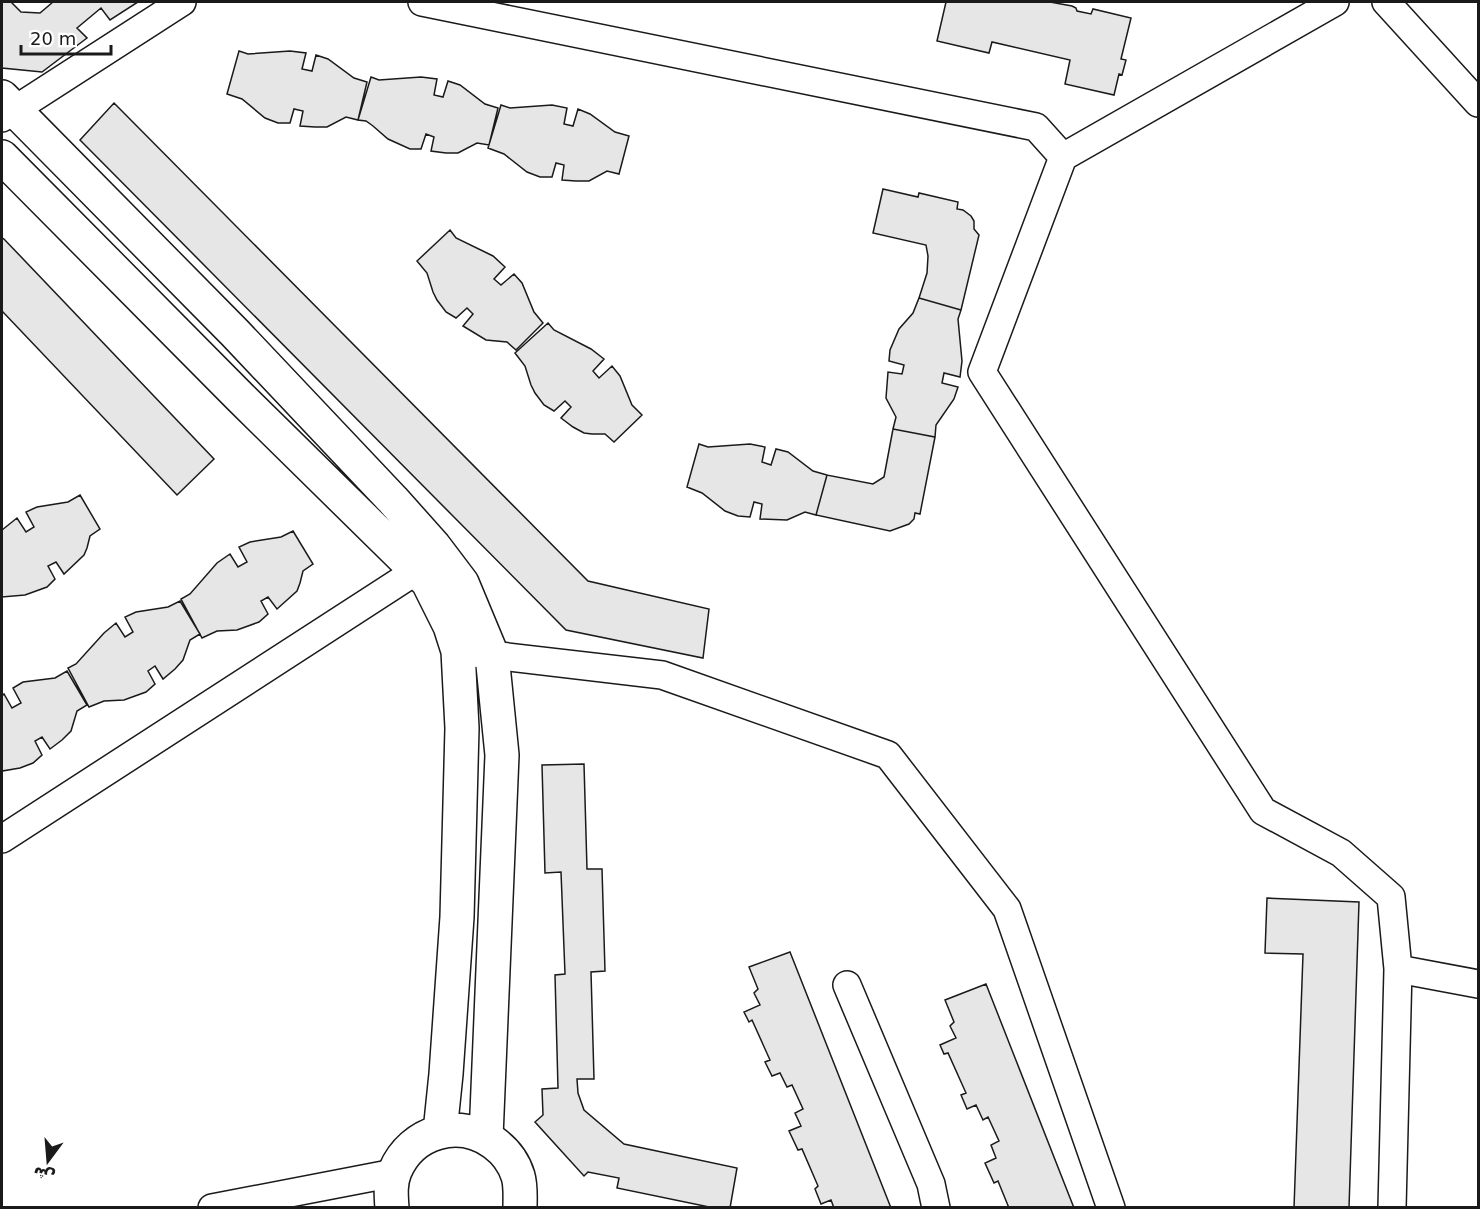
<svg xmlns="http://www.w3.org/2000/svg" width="1480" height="1209" viewBox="0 0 1480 1209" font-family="'DejaVu Sans','Noto Naskh Arabic',sans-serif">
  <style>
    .building { fill: #e6e6e6; stroke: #1a1a1a; stroke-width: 1.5 }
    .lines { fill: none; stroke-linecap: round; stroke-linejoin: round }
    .minor-casing { stroke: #1a1a1a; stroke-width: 30 }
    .secondary-casing { stroke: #1a1a1a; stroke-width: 36 }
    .minor { stroke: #fff; stroke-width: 27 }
    .secondary { stroke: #fff; stroke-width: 33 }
  </style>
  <rect width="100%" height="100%" fill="#fff"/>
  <path class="building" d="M2 2H11L21 12 40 13 53 2H138L110 20 101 8 77 28 87 38 42 72 2 68Z
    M946 2H1050L1072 6 1076 8 1077 11 1091 14 1093 9 1131 18 1121 59 1126 60 1122 75 1119 74 1114 95 1065 84 1070 60 992 42 989 53 937 41Z
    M239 51 248 54 290 51 306 53 302 69 312 71 316 55 328 59 354 78 367 82 358 120 346 117 327 127H315L300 126 303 111 294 109 290 123H278L265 118 242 99 227 94Z
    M371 77 379 80 421 77 437 79 434 95 443 97 448 81 460 85 485 104 498 108 489 145 477 143 458 153H446L431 151 434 137 426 134 421 149H410L388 139 373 126 366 121 358 120Z
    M114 103 588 581 709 609 703 658 566 630 80 140Z
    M501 105 510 108 552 105 567 108 564 124 573 126 578 109 590 114 615 132 629 136 619 174 607 171 589 181H576L562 180 564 165 556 163 552 177H540L527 172 504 154 488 148Z
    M883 189 918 197 919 193 958 202 957 209 963 210 971 216 974 221V229L979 235 961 310 919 298 927 273 928 256 926 245 873 233Z
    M450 230 456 238 493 256 505 267 494 279 501 285 514 274 522 283 534 312 543 323 516 350 507 342 486 340 463 326 473 314 467 308 456 318 446 312 437 300 433 292 427 273 417 261Z
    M2 238 4 239 214 459 177 495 2 311Z
    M919 298 961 310 958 319 962 361 960 377 944 373 942 383 958 387 954 399 936 425 935 437 893 429 896 417 886 398 888 372 902 374 904 365 889 361 890 350 899 329 913 313Z
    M548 323 554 330 591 349 604 359 593 371 599 378 612 366 620 376 632 405 642 415 614 442 605 434H592L584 433 573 427 561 418 571 407 565 401 554 411 544 405 535 393 531 385 525 366 515 353Z
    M893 429 935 437 920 514 915 513 914 519 909 524 890 531 816 515 827 475 873 484 884 477Z
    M699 444 708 447 750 444 765 447 762 462 771 465 776 449 788 452 813 471 827 475 816 515 805 512 787 520 760 519 762 504 754 502 750 517 738 516 725 511 702 493 687 487Z
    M80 495 100 529 90 536 87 548 84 555 64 574 56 562 48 566 55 579 47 587 25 595 2 597V530L17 518 26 532 34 527 26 512 37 507 68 502Z
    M293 531 313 564 303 571 300 583 297 591 277 609 268 597 261 601 268 614 259 622 237 630 217 631 202 638 181 599 190 594 217 563 230 554 238 567 247 562 239 547 250 542 281 537Z
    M180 601 200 634 190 640 183 660 175 669 163 679 155 666 148 671 155 684 146 692 124 700 104 701 89 707 68 668 76 664 104 633 116 623 125 637 133 632 125 617 136 612 168 607Z
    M67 671 87 705 77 711 71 731 62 740 50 749 42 737 35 741 42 755 33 763 20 768 2 771V696L4 694 12 708 21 703 13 688 23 682 55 678Z
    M584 764 587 869H602L605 971 591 972 594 1079H577L578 1093 584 1110 624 1144 737 1168 730 1208H714L617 1188 619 1178 588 1172 584 1176 535 1122 543 1115 542 1089 558 1088 555 975 565 974 561 872 545 873 542 765Z
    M1267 898 1359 902 1349 1208H1294L1303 954 1265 953Z
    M790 952 891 1208H834L831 1200 821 1204 815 1189 818 1186 802 1149 798 1150 789 1131 801 1126 795 1113 803 1109 792 1085 787 1087 780 1073 772 1076 765 1062 770 1060 752 1020 749 1022 744 1012 760 1005 754 993 758 989 749 967Z
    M986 984 1074 1208H1009L998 1181 994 1183 985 1163 996 1158 991 1145 999 1141 988 1117 983 1120 976 1105 967 1109 961 1095 966 1093 948 1053 944 1054 940 1045 956 1038 950 1026 954 1022 945 1000Z"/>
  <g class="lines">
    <defs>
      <path id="minor" d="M422 2 1036 127 1063 157 982 372 1263 811 1341 853 1391 897 1398 969 1392 1208
        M1386 2 1478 103
        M2 118 182 2
        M1063 157 1335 2
        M474 653 662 675 888 755 1007 909 1111 1208
        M2 839 416 571 433 562
        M1398 969 1478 984
        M847 985 931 1184 936 1208
        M212 1208 394 1173"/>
      <path id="secondary" d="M2 97 235 333 393 500 434 546 462 583 492 655 502 755 486 1137
        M2 157 240 397 428 582 450 626 458 651 462 728 457 917 446 1074 440 1132
        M392 1208C391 1195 390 1183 395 1171 412 1131 459 1118 494 1143 505 1151 514 1163 518 1176 521 1186 520 1197 520 1208"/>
    </defs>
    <use href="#minor" class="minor-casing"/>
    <use href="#secondary" class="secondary-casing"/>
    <use href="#minor" class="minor"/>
    <use href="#secondary" class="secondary"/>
  </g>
  <rect width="1480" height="1209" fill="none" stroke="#1a1a1a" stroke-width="6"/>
  <g transform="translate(48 1161) rotate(196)" stroke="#ffffff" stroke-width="4.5" paint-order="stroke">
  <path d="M0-4.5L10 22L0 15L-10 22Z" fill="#1a1a1a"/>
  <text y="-9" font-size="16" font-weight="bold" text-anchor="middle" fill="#1a1a1a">ش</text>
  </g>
  <path d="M21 45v9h90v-9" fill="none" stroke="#1a1a1a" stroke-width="3"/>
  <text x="30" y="45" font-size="18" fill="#1a1a1a" stroke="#ffffff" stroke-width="4.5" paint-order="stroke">20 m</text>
</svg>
